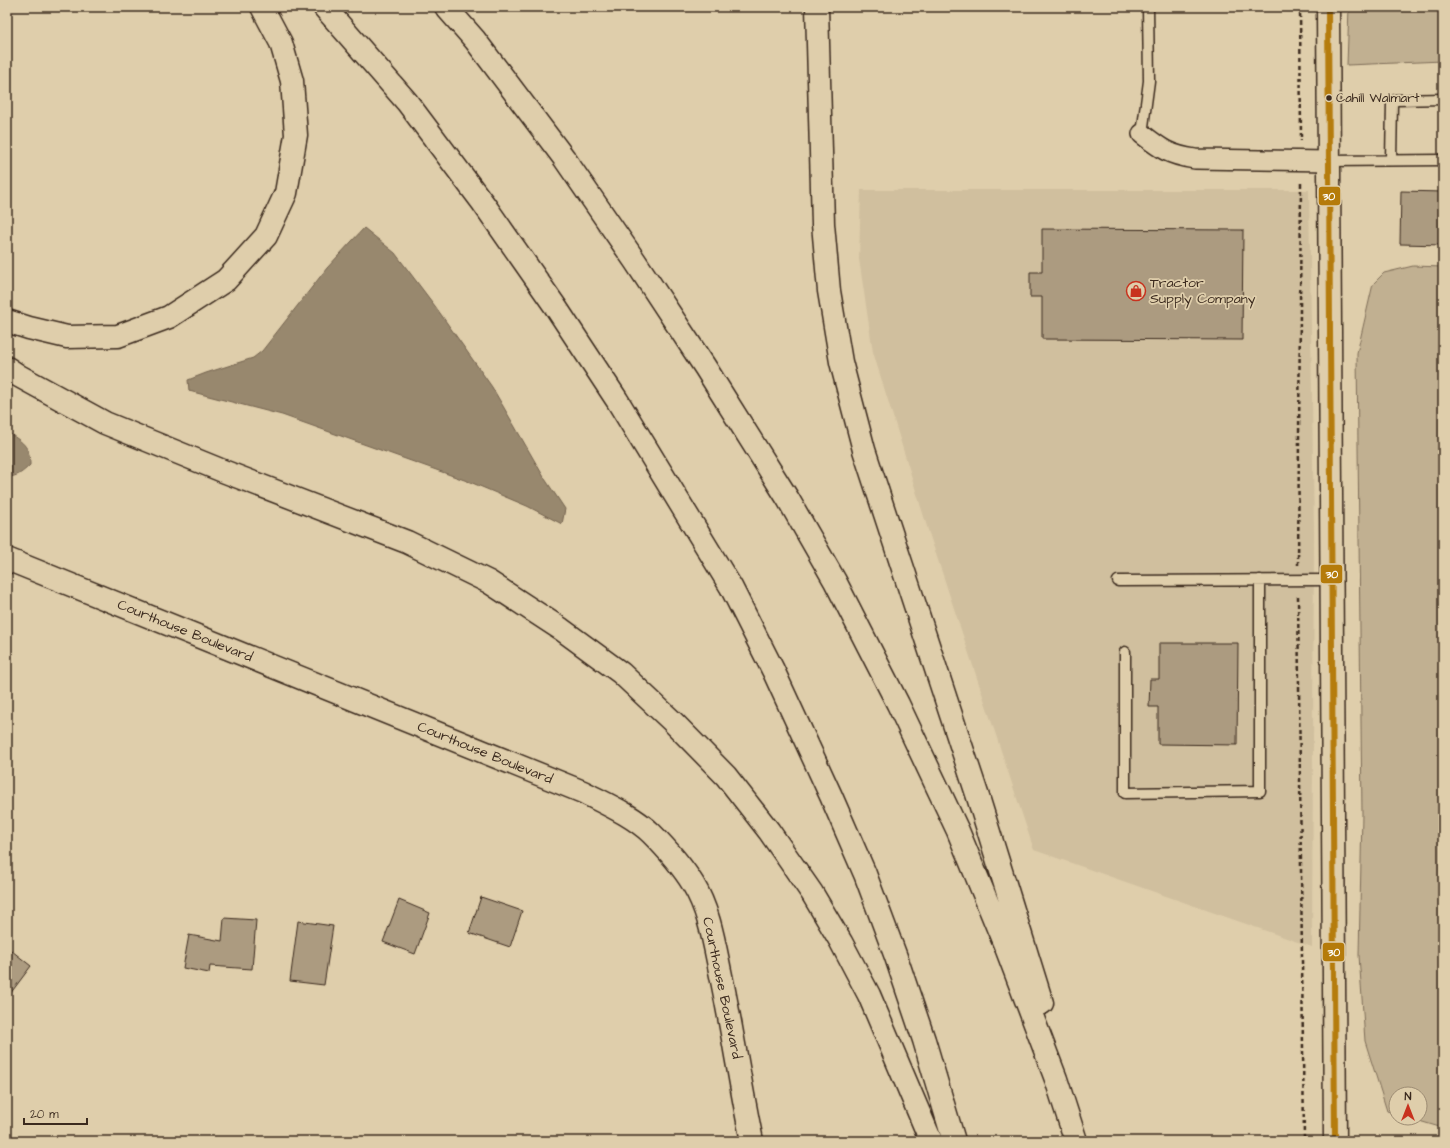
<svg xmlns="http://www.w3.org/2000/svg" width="1450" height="1148" viewBox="0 0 1450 1148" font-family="'Architects Daughter',sans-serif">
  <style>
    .built { fill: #d0bf9e }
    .green { fill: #c1b091; stroke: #7e6d58 }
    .water { fill: #98886e; stroke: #73624e }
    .building { fill: #ac9b80; stroke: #3b2a1e }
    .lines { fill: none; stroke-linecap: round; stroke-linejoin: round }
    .service-casing { stroke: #3b2a1e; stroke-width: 13 }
    .minor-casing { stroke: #3b2a1e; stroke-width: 22 }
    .tertiary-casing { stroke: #3b2a1e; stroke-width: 25 }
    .motorway-casing { stroke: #3b2a1e; stroke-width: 25 }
    .path { stroke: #3b2a1e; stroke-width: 2.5; stroke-dasharray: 4 3; stroke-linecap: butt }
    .service { stroke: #dfceab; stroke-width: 10 }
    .minor { stroke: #dfceab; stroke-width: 19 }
    .tertiary { stroke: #dfceab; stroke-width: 22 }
    .motorway { stroke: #dfceab; stroke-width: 22 }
    .bus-1-casing { stroke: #dfceab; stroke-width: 9 }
    .bus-1 { stroke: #b57b0a; stroke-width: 6 }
    .bus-dot { fill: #3b2a1e; stroke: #dfceab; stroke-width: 1.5 }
    .labels { text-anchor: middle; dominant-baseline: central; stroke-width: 3.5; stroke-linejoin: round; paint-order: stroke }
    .bus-label { font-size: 13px; fill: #3b2a1e; stroke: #dfceab; text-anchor: start }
    .poi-label { font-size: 14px; fill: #3b2a1e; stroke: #dfceab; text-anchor: start }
    .street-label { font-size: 14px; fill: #3b2a1e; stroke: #dfceab }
    .line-badge { stroke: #dfceab; stroke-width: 1.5 }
    .badge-label { font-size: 11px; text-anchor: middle; font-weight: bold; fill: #fff }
  </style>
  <rect width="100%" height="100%" fill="#dfceab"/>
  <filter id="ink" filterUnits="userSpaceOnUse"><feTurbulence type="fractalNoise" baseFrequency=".025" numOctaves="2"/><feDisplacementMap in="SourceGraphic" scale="8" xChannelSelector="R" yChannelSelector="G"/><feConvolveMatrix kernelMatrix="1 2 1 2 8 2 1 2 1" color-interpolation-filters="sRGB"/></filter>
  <g filter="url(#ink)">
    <path class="built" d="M861 190H1309L1314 534 1312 947 1034 850 929 533 873 352 859 259Z"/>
    <path class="green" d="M1349 7H1443V61L1347 65Z
      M1413 266 1443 267V1128L1409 1118H1420V1094H1396V1114L1387 1111 1365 1041 1359 955 1362 814 1357 353 1373 284 1384 273Z"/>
    <path class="water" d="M364 228 395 253 435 306 492 387 545 479 565 509 562 524 527 506 470 482 282 415 189 391 188 380 206 373 253 358 262 351 327 268Z
      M7 432C22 442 30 445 30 465 23 472 17 477 7 477Z"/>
    <path class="building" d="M1401 191 1443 192V245L1400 244Z
      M1042 229 1243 230 1242 340 1042 339V297H1030V272H1042Z
      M1159 643H1238L1237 745 1158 744V707H1149L1150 679H1159Z
      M481 897 522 911 510 947 469 933Z
      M399 900 430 913 415 954 383 942Z
      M224 918 256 920 252 969 210 966 209 973 183 968 189 935 222 941Z
      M298 921 333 926 324 985 290 981Z
      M7 947 31 966 7 998Z"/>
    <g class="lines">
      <defs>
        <path id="service" d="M1142 134 1149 81 1148 7
          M1391 160 1392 103 1396 100 1443 99
          M1329 161 1443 160
          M1118 581 1331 580
          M1125 652V793L1260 791V580"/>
        <path id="minor" d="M1142 134C1161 149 1169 155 1195 159L1329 161"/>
        <path id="tertiary" d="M1328 7 1335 1141
          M7 559 583 792C606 804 632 815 651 833 666 848 682 866 693 884 709 910 714 942 720 971 732 1027 740 1084 752 1141"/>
        <path id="motorway" d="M324 7 407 102 483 203 555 306 617 400 731 587 773 670 831 796 865 874 896 957 924 1040 954 1141
          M446 7 475 40 564 158 635 261 705 367 788 499 835 581 898 704 958 831 1007 950 1056 1079 1076 1141
          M817 7 823 224 829 291 841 362 864 450 978 797 1042 1003
          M7 321 29 328 67 337 118 336 169 317 226 280 266 236 286 193 296 135 292 81 281 43 262 7
          M7 368 19 376 105 423 223 471 407 542 489 582 561 629 621 673 673 722 726 776 769 831 812 893 841 942 869 995 931 1141"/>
      </defs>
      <use href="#service" class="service-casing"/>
      <use href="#minor" class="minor-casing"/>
      <use href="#tertiary" class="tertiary-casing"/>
      <use href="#motorway" class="motorway-casing"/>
      <path class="path" d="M1300 7 1301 141
        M1298 565 1301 180
        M1298 596 1304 1141
        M1304 1138 1313 1139"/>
      <use href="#service" class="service"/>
      <use href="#minor" class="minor"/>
      <use href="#tertiary" class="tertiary"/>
      <use href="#motorway" class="motorway"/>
      <defs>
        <path id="bus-1" d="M1328 7 1335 1141"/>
      </defs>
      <use href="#bus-1" class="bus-1-casing"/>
      <use href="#bus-1" class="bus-1"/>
    </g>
  </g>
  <defs>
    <symbol id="shop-ring" viewBox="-11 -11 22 22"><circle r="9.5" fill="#dfceab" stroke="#c8321e" stroke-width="1.5"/><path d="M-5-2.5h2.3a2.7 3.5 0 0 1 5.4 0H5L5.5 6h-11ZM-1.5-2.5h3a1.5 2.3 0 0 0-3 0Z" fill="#c8321e"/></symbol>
  </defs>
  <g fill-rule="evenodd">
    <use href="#shop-ring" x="1125" y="280" width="22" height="22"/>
  </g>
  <circle class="bus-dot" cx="1329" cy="98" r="3.5"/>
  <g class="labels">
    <g class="bus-label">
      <text x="1336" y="98">Cahill Walmart</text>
    </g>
    <g class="poi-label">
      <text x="1150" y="283">Tractor<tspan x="1150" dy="16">Supply Company</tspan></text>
    </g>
    <g class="street-label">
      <text transform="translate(185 631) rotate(22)">Courthouse Boulevard</text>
      <text transform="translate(485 753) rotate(22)">Courthouse Boulevard</text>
      <text transform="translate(722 988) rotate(78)">Courthouse Boulevard</text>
    </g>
  </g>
  <g class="line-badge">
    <rect x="1318" y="186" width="23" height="20" rx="4" fill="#b57b0a"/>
    <rect x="1320" y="564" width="23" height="20" rx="4" fill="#b57b0a"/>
    <rect x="1322" y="942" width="23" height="20" rx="4" fill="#b57b0a"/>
  </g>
  <g class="badge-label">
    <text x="1329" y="200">30</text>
    <text x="1332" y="578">30</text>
    <text x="1334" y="956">30</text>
  </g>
  <rect width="1450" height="1148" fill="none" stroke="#dfceab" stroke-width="24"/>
  <rect x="12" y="12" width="1426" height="1124" fill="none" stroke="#3b2a1e" stroke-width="1.5" filter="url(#ink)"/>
  <g transform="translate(1408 1106)"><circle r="19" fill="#dfceab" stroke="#9d8c73"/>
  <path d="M0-3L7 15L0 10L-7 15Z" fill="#c8321e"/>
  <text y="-6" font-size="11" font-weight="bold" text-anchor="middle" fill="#3b2a1e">N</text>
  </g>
  <path d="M24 1118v6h63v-6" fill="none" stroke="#3b2a1e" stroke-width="2"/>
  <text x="30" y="1118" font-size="12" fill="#3b2a1e" stroke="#dfceab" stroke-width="3" paint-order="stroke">20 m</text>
</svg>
